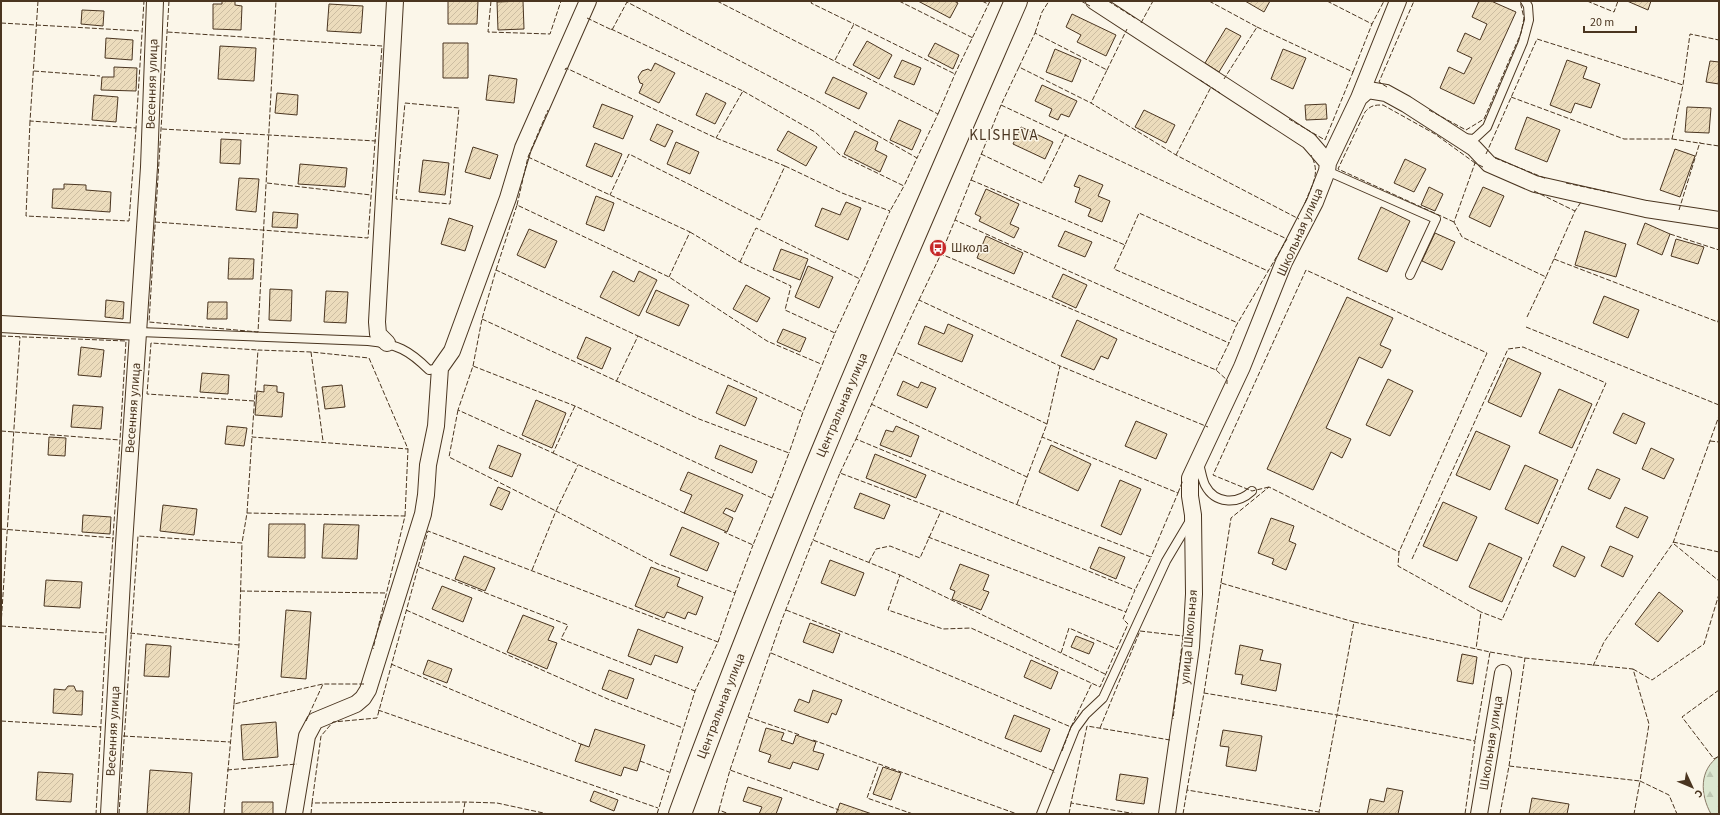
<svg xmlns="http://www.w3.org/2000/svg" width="1720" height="815" viewBox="0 0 1720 815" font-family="'Source Sans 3',sans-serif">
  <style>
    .forest { fill: url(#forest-firs); stroke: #887966 }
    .building { fill: url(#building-hatch); stroke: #4a3520 }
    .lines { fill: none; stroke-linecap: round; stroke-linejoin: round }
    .lane-casing { stroke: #4a3520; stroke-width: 10 }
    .street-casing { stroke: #4a3520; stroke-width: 18 }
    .primary-casing { stroke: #4a3520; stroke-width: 24 }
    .lane { stroke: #fbf6e9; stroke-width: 8 }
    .street { stroke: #fbf6e9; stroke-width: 16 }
    .primary { stroke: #fbf6e9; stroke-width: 22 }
    .fence { stroke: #4a3520; stroke-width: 1; stroke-dasharray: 5 2; stroke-linecap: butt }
    .labels { text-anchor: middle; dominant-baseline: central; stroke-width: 3; stroke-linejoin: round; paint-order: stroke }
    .street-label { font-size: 13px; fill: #4a3520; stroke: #fbf6e9 }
    .poi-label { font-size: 13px; fill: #4a3520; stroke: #fbf6e9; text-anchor: start }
    .quarter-label { font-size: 15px; letter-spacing: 1px; fill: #4a3520; stroke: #fbf6e9 }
  </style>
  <defs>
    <pattern id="forest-firs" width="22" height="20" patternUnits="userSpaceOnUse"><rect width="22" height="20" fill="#dce7d0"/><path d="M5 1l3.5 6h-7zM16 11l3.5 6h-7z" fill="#bec7b2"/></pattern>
    <pattern id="building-hatch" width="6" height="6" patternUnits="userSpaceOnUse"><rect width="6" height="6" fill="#ecdcbc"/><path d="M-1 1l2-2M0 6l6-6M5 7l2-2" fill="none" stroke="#ccbda1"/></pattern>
  </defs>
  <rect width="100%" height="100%" fill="#fbf6e9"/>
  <path class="forest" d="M1719 756V814H1711C1700 794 1699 770 1719 756Z"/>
  <path class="building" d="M222 1H235V5L242 6 241 30 213 29V4H222Z
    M448 1H478L477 24H448Z
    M523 1 524 29 498 30 497 2Z
    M918 1H954L958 3 950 18Z
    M1245 1H1270L1264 12Z
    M1479 1H1491L1516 12 1474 104 1440 88 1449 67 1464 74 1472 58 1457 51 1465 33 1480 40 1487 24 1472 17Z
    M1627 1H1651L1648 10Z
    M329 4 363 6 361 33 327 31Z
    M82 10 104 11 103 26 81 24Z
    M1072 14 1116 35 1106 56 1077 42 1081 35 1066 27Z
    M1226 28 1241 36 1219 72 1205 63Z
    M106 38 133 40 132 60 105 58Z
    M867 41 892 55 879 79 853 65Z
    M443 43H468V78H443Z
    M935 43 959 55 953 69 928 56Z
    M220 46 256 48 254 81 218 79Z
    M1055 49 1081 60 1072 82 1046 72Z
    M1283 49 1306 58 1293 89 1271 79Z
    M902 60 921 68 914 85 894 77Z
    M1567 60 1587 67 1583 78 1600 84 1591 108 1575 103 1571 113 1550 105Z
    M1710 61 1719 62V84L1706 82Z
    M655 63 675 73 659 103 639 93 643 84 640 83 638 77 642 71 648 69 651 71Z
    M114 67 137 68 136 91 101 90 102 77H114Z
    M489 75 517 79 514 103 486 100Z
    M833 77 867 93 859 109 825 93Z
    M1042 85 1077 101 1069 117 1061 114 1058 120 1049 116 1052 109 1035 101Z
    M277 93 298 95 297 115 275 113Z
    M706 93 726 103 715 124 696 115Z
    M94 95 118 97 116 122 92 120Z
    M602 104 633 116 623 139 593 127Z
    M1326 104 1327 119 1306 120 1305 105Z
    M1687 107 1711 108 1709 133 1685 132Z
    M1144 110 1175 125 1166 143 1135 127Z
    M1527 117 1560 130 1547 162 1515 149Z
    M899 120 921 130 912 150 890 140Z
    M657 124 673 131 665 147 650 140Z
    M1021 127 1053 142 1045 159 1013 144Z
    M788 131 817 147 806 166 777 150Z
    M855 131 878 142 875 150 887 156 880 172 844 154Z
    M221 139 241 140 240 164 220 163Z
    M676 142 699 152 690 174 667 164Z
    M595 143 622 154 612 177 586 166Z
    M473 147 498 155 490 179 465 172Z
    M1675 149 1695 156 1680 197 1660 190Z
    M1405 159 1426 169 1414 192 1394 183Z
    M423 160 449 163 445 195 419 192Z
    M300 164 347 168 345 187 298 184Z
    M1079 175 1103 185 1098 196 1110 201 1102 222 1088 216 1091 209 1075 202 1080 188 1074 186Z
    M239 178 259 179 256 212 236 210Z
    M64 184 86 185V190L111 192 110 212 52 208 53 189H64Z
    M1429 187 1443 194 1435 211 1421 205Z
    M1483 187 1504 196 1490 227 1469 217Z
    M986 189 1019 204 1010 224 1019 228 1014 238 979 221 981 217 975 214Z
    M596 196 614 203 604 231 586 224Z
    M846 202 861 208 848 240 815 226 822 208 840 215Z
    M1381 207 1410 221 1387 272 1358 259Z
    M273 212 298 214 297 228 272 227Z
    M449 218 473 226 465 251 441 244Z
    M1645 223 1670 234 1662 255 1637 244Z
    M529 229 557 241 545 268 517 255Z
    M1065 231 1092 242 1085 257 1058 246Z
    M1585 231 1626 244 1616 277 1575 265Z
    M1435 233 1455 242 1442 270 1422 261Z
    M986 236 1023 253 1014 274 977 258Z
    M1676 239 1704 247 1698 264 1671 256Z
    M781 249 808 259 800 280 773 270Z
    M229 258 254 259 253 279H228Z
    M808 266 833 277 819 308 795 297Z
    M613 271 634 282 639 271 657 280 639 316 600 297Z
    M1063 274 1087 285 1076 308 1052 297Z
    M746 285 770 298 757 322 733 309Z
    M270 289 292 290 291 321 269 320Z
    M656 290 689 305 679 326 646 312Z
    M326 291 348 292 346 323 324 322Z
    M1604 296 1639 310 1628 338 1593 323Z
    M1347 297 1393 318 1380 345 1391 350 1382 368 1359 357 1326 428 1351 439 1342 458 1331 452 1313 490 1267 469Z
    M106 300 124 302 123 319 105 317Z
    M208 302H227V319H207Z
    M1077 320 1117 339 1108 359 1101 356 1094 370 1061 356Z
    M948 324 973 335 962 362 918 344 925 326 944 334Z
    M783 329 806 338 800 352 777 342Z
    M586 337 611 348 602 369 577 358Z
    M81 347 104 350 101 377 78 375Z
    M1508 358 1541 373 1521 417 1488 402Z
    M202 373 229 375 228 394 200 392Z
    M1388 379 1413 391 1390 436 1366 425Z
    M903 381 918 388 921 382 936 388 927 408 897 395Z
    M264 385 277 386V392L284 393 282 417 255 415 257 391 264 392Z
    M342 385 345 407 325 409 322 387Z
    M728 385 757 398 745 426 716 413Z
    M1559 389 1592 404 1572 448 1539 433Z
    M536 400 566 413 552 448 522 435Z
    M73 405 103 407 101 429 71 427Z
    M1623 413 1645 423 1636 444 1613 433Z
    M1136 421 1167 434 1156 459 1125 446Z
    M227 426 247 428 244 446 225 444Z
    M896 426 919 436 911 457 880 445 886 430 893 432Z
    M1476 431 1510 446 1490 490 1456 475Z
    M49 437 66 438 65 456 48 455Z
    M498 445 521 454 512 477 489 468Z
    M720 445 757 461 752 473 715 458Z
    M1051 445 1091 464 1078 491 1039 472Z
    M1651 448 1674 459 1664 479 1642 469Z
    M875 454 926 475 916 498 866 478Z
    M1525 465 1558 480 1538 524 1505 509Z
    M1597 469 1620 479 1610 499 1588 489Z
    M688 472 743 495 735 512 726 508 723 513 733 518 727 532 684 513 692 495 680 490Z
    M1120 480 1141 489 1121 535 1101 526Z
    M498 487 510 492 502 510 490 505Z
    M860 493 890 505 884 519 854 508Z
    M1443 502 1477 517 1457 561 1423 546Z
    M163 505 197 509 194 535 160 531Z
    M1625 507 1648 517 1638 538 1616 527Z
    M83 515 111 517 110 534 82 532Z
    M1271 518 1294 526 1289 541 1296 544 1286 570 1272 564 1274 559 1258 553Z
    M269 524H305V558L268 557Z
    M324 524 359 525 357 559 322 558Z
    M682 527 719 543 707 571 670 555Z
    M1489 543 1522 558 1502 602 1469 587Z
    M1562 546 1585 557 1575 577 1553 566Z
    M1610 546 1633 556 1623 577 1601 566Z
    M1099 547 1125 557 1116 579 1090 568Z
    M464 556 495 568 485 591 455 579Z
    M830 560 864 573 855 596 821 583Z
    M960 564 989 575 983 590 989 592 981 610 952 599 955 591 950 589Z
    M651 567 680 578 677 586 703 597 696 615 688 612 685 619 667 612 664 618 635 606Z
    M46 580 82 582 80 608 44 606Z
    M442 586 472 598 463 622 432 609Z
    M1659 592 1683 611 1658 642 1635 624Z
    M286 610 311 612 306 679 281 677Z
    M523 615 554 627 548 640 557 643 547 669 507 652Z
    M810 623 840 634 833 653 803 642Z
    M638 629 683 647 677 663 655 655 651 665 628 656Z
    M1076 636 1094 643 1089 654 1071 647Z
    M146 644 171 646 169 677 144 676Z
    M1240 645 1263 650 1260 660 1281 664 1276 691 1241 684 1243 675 1235 674Z
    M1462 654 1477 657 1473 684 1457 681Z
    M428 660 452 669 447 683 423 674Z
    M1031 660 1058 672 1051 689 1024 677Z
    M609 670 634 679 627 699 602 689Z
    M68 686H74L76 691H83L82 715 53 713 54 689 65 690Z
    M813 690 842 700 836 715 832 713 828 723 794 711 799 699 809 703Z
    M1014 715 1050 729 1041 752 1005 738Z
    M276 722 278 757 243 760 241 725Z
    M766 728 784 733 781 740 793 744 796 735 816 742 813 751 824 754 818 770 793 762 790 769 768 762 771 755 759 751Z
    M595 729 645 745 637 771 624 767 621 776 575 761 581 744 589 747Z
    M1223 730 1262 736 1256 771 1226 766 1229 747 1220 746Z
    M883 767 901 773 891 800 873 794Z
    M150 770 192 773 189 814H147Z
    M38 772 73 774 71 802 36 800Z
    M1120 774 1148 778 1144 804 1116 800Z
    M748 787 782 798 776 814H759L762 807 743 801Z
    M1387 788 1403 791 1398 814H1367L1370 799 1384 802Z
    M594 791 618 800 614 811 590 801Z
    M1532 798 1569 804 1567 814H1529Z
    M242 802H273V814H242Z
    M840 803 872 814H836Z"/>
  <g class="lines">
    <defs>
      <path id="lane" d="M1463 138 1474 139 1487 127 1523 42 1529 20 1528 6 1525 1
        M1327 171 1436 219 1410 275
        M139 332 368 341C397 344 409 350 429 370L440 368
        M1199 464C1201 470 1202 479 1205 485 1215 504 1237 505 1252 491
        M1041 814 1075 729 1086 714 1103 698 1166 561 1191 519"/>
      <path id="street" d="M1094 1 1309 141 1328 163
        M1359 98 1368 90 1386 93 1406 104 1474 148 1489 164 1535 184 1646 209 1719 220
        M1 324 139 332
        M387 343 378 334 377 322 395 1
        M109 814 124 544 149 167 155 1
        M294 814 307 736 315 721 356 704 363 698 368 690 423 514 426 495 428 465 436 426 440 368 452 351 508 198 523 148 588 1
        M1167 814 1191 647 1194 594 1193 515 1190 496V478L1242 367 1284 262 1315 202 1327 171 1328 163 1359 98 1398 1
        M1479 814 1503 673"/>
      <path id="primary" d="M680 814C781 538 899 270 1016 1"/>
    </defs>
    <use href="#lane" class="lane-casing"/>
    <use href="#street" class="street-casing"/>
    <use href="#primary" class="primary-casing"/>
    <use href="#lane" class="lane"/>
    <use href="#street" class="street"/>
    <use href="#primary" class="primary"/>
    <path class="fence" d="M38 1 30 121 136 128 144 1
      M169 1 149 322 258 332 276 1
      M491 1 488 32 550 34 561 1
      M717 1 938 114 917 158
      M812 1 811 3 854 24
      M899 1 973 38
      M982 1 988 4
      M1081 1 1090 6
      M1108 1 1135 18
      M1209 1 1257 27 1224 79
      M1327 1 1372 24 1384 1
      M1587 1 1614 12 1618 1
      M587 18 612 30 627 2 817 101 917 158 904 186
      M1 23 141 31
      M1141 23 1153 1
      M1257 27 1353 72 1325 140 1289 119
      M611 29 743 91 716 138
      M1035 33 1042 12 1049 1
      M835 60 854 24 955 74
      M1019 67 1035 33 1107 70 1091 103
      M565 70 566 68 716 138 785 166 760 220 629 154 610 195
      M1107 70 1127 29
      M34 71 100 76
      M1353 72 1372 24
      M1200 80 1220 93
      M1387 87 1379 82 1414 1
      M743 91 815 132 840 155 904 186 890 211
      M1511 97 1624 139H1672L1683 85 1690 34 1719 40
      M405 103 459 108 450 204 396 199Z
      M1001 105 1287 239 1236 326 1229 343
      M1429 110 1466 130 1484 119 1521 33 1524 18 1520 1
      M938 114 955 74 990 1
      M30 121 26 216 129 221 136 128
      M162 129 376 141
      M1672 139 1719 146
      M981 154 1042 183 1066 134
      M1486 154 1537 39 1683 85
      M1176 155 1211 87
      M528 157 548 110
      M1495 158 1547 179
      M785 166 842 193 890 211 860 279
      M1483 167 1475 163 1454 222 1462 237 1546 277 1575 211 1581 202
      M971 180 1125 245 1139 213 1268 271
      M267 183 371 195
      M1566 183 1613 193
      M1534 191 1575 211
      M1305 203C1312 184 1321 174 1311 155
      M517 205 528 157 690 232 669 277
      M1679 210 1700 142
      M955 220 1001 105 1019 67 1091 103 1176 155 1299 219
      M155 222 368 238 382 46 167 32
      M1454 222 1338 169 1365 112C1371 105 1375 105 1383 105L1435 134 1475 163
      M690 232 740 262 791 286 785 310 835 333 803 412
      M1670 234 1719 250
      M1125 245 1114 269 1238 323
      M941 254 955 220 1229 343 1216 370
      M1554 259 1718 322 1719 316
      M740 262 756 228 860 279 835 333
      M496 270 517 205 669 277 767 341 821 364
      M919 300 941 254 1216 370 1227 380V384
      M1527 317 1546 277
      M482 319 699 419 789 453 772 498
      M1526 327 1719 405
      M1 336 126 341 120 440
      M638 336 803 412 789 453
      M311 352 323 441
      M895 352 919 300 1060 366
      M473 366 482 319 496 270 638 336 616 382
      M254 401 147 394 151 343 258 350
      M871 404 1027 477
      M575 406 553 453 458 410 473 366 575 406 772 498 753 545 724 532
      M458 410 449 457 556 511 578 465
      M1047 424 1060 366 1208 427
      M1 431 120 440 106 633 96 814
      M856 439 895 352 1047 424 1042 437
      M1710 441 1719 442
      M553 453 686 514
      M840 473 856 439 959 482 1151 557 1135 590
      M1269 487 1252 491 1213 475 1306 270 1487 353 1399 552
      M1178 493 1183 480
      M1017 504 1042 437 1178 493 1151 557
      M247 513 252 437
      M405 516 408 449 369 358 311 352 258 350 252 437 408 449
      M1 529 114 538
      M928 537 1126 612
      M1673 542 1719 552
      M1674 544 1719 581
      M1412 559 1508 349 1523 347 1606 383 1502 620 1481 612
      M869 562 876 549 890 546 920 558 941 511
      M419 567 568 625 561 639 695 691
      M532 570 556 511 658 564 735 593 753 545
      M900 575 1061 653
      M1221 583 1231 518 1269 487 1399 552 1398 566 1481 612 1476 649
      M240 591 386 593
      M406 610 610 700 683 728
      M786 610 899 654 1071 727 1062 751
      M1354 622 1490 652 1475 741
      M1 625 20 337
      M1 626 106 633
      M130 633 239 645
      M718 642 735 593
      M1490 652 1525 658 1633 669 1649 724 1640 781 1669 795 1677 814
      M771 653 1054 771V773
      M391 664 583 745
      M1593 666 1604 642 1673 543 1719 416
      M1633 669 1652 680 1704 644 1719 594
      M1105 674 1061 653 1069 628 1117 649
      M1719 690 1682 717 1714 759 1719 756
      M1204 693 1221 583 1354 622 1337 715 1475 741 1465 814
      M234 704 239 645 242 543
      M378 710 658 808
      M748 717 781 622 813 540 900 575 888 610 943 629 971 628 1100 687 1128 624 1123 619 1135 590 941 511 840 473 813 540
      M1 721 101 727
      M306 721 323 684
      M1071 727 1092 683
      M1100 728 1140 631 1183 636 1173 719
      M123 736 230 742
      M813 740 879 764
      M640 761 669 772
      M1509 766 1525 658
      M227 770 297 764
      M730 770 748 717 800 735
      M1187 790 1204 693 1337 715 1319 812
      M312 803 321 736 333 722 377 718 428 531 718 642 695 691 657 814
      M719 810 730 770 839 810
      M119 814 138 536 242 543 247 513 405 516 373 649
      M224 814 234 704 323 684H364
      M311 814 312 803 465 802 497 803 548 814
      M463 814 465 802
      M718 814 719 810 729 814
      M913 814 867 798 879 764 1017 814
      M1069 814 1071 803
      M1136 814 1071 803 1087 726 1170 740
      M1183 814 1187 790 1319 812 1320 814
      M1500 814 1509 766 1640 781 1634 814"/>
  </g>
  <defs>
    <symbol id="bus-disc" viewBox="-11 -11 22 22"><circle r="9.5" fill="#c62828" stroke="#fbf6e9"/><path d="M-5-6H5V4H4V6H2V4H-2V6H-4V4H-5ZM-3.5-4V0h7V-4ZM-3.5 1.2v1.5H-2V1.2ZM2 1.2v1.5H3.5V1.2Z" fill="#fff"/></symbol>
  </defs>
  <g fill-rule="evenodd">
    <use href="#bus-disc" x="928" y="238" width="20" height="20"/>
  </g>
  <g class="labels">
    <g class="street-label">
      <text transform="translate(152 84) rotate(-88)">Весенняя улица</text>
      <text transform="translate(1300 232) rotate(-66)">Школьная улица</text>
      <text transform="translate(842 405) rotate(-67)">Центральная улица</text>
      <text transform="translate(133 408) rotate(-86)">Весенняя улица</text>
      <text transform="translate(1189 637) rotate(-85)">улица Школьная</text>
      <text transform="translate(721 706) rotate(-69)">Центральная улица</text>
      <text transform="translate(113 731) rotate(-87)">Весенняя улица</text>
      <text transform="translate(1491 743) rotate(-81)">Школьная улица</text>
    </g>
    <g class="poi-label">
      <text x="951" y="248">Школа</text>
    </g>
    <g class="quarter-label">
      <text x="1004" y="135">KLISHEVA</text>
    </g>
  </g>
  <rect width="1720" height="815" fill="none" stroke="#4a3520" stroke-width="4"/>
  <g transform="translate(1692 787) rotate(134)" stroke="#fbf6e9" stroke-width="3" paint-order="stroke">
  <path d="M0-3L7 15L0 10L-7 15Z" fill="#4a3520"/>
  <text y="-6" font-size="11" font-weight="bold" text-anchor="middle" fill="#4a3520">С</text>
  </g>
  <path d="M1584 26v6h52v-6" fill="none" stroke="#4a3520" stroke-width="2"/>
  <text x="1590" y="26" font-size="12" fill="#4a3520" stroke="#fbf6e9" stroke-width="3" paint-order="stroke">20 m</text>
</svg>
